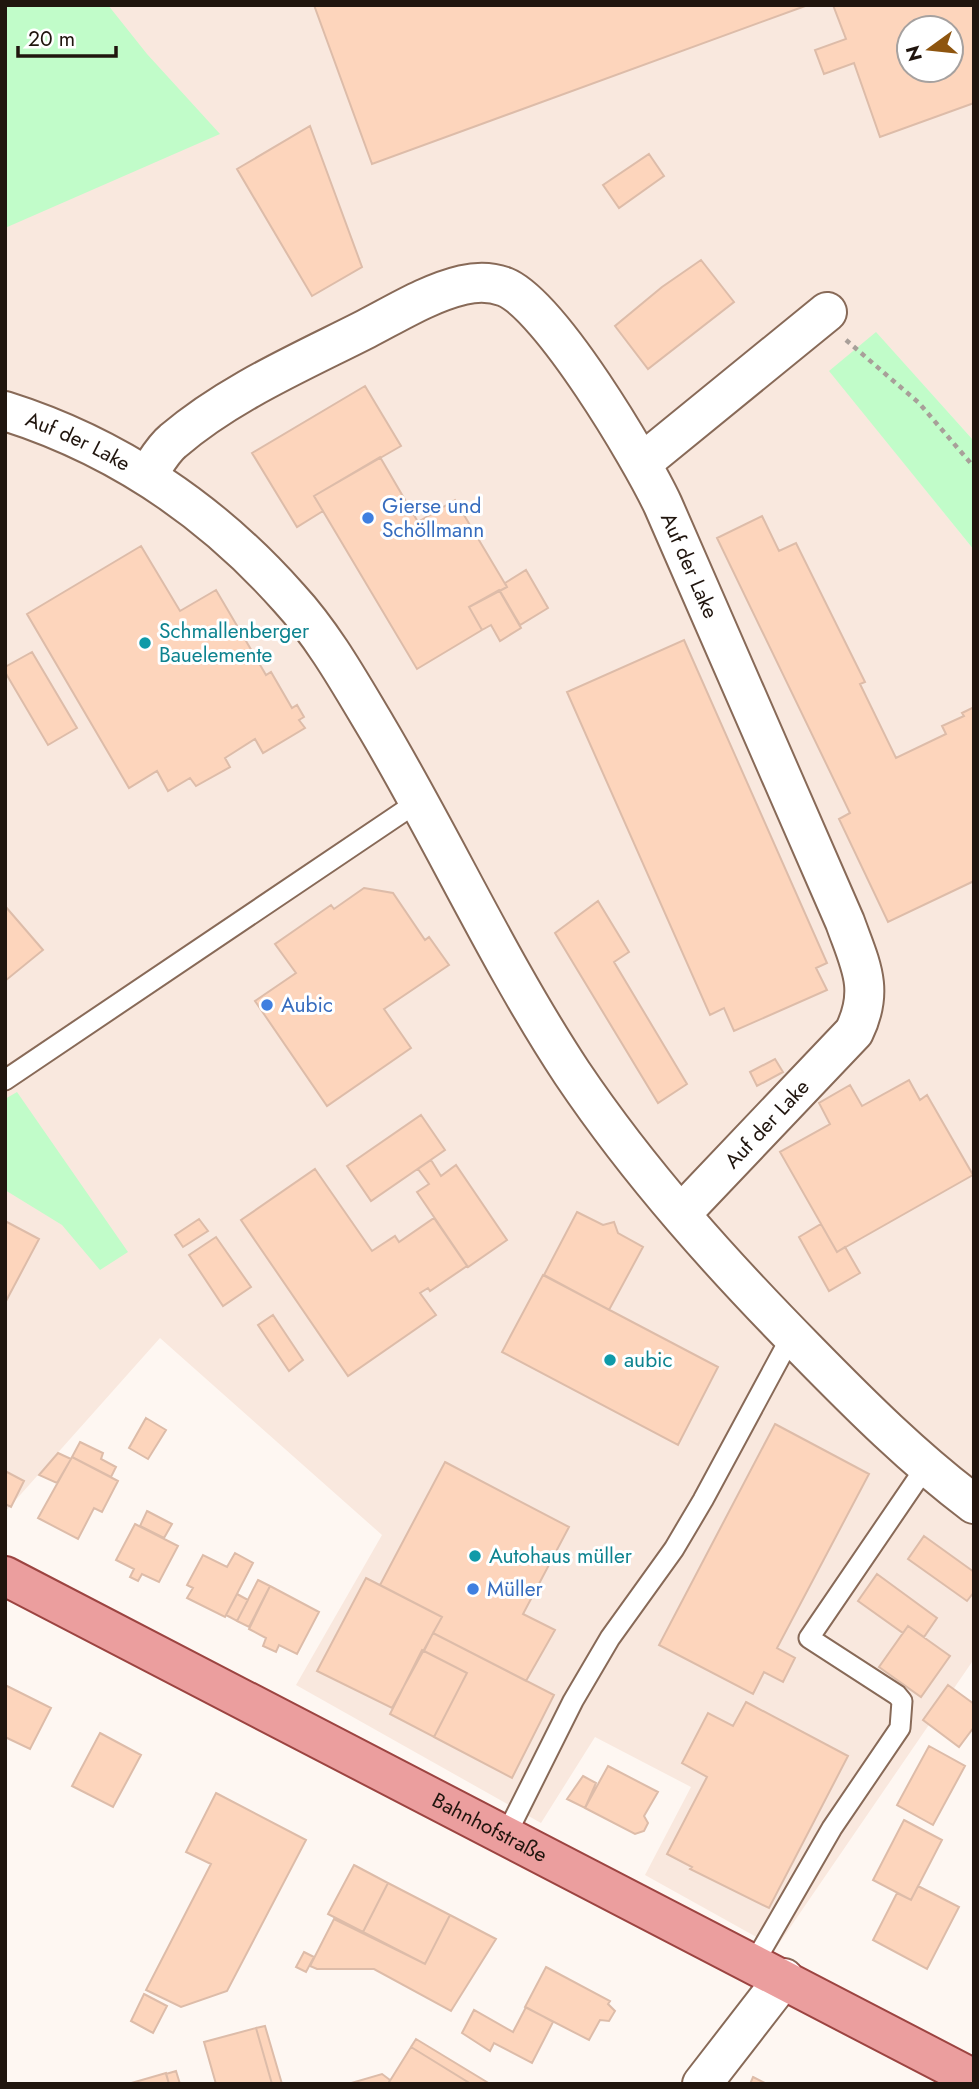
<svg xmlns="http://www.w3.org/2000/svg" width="979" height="2089" viewBox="0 0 979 2089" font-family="Jost,sans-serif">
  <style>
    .built { fill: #f9e8de; fill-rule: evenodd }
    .green { fill: #c1fcc9 }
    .building { fill: #fdd5bc; stroke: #ddbca9; stroke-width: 2; fill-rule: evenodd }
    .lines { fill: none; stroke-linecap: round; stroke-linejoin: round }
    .service-casing { stroke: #886a58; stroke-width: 23 }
    .minor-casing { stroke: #886a58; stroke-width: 42 }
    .primary-casing { stroke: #9c4441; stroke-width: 42 }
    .path { stroke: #a89f99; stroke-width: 4.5; stroke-dasharray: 5 5; stroke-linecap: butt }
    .service { stroke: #fff; stroke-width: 19 }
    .minor { stroke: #fff; stroke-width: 38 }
    .primary { stroke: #eb9e9e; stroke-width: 38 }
    .shop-dot { fill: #3f7fe0; stroke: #fff; stroke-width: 2.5 }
    .culture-dot { fill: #0f9aa8; stroke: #fff; stroke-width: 2.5 }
    .labels { text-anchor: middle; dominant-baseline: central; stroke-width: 6; stroke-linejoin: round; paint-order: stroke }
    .street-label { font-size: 21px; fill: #20150e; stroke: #fff }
    .shop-label { font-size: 21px; fill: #366cbe; stroke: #fff; text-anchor: start }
    .culture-label { font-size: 21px; fill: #0d838f; stroke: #fff; text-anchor: start }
  </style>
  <rect width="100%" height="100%" fill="#fef7f2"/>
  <path class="built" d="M5 5H974V441L876 333 830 371 974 550V1659L776 1948 645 1875 691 1787 595 1737 541 1823 296 1685 382 1535 160 1338 5 1512ZM909 28H951V70H909Z"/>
  <path class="green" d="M5 5H108L147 54 220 134 5 228Z
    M876 332 974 441V550L829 371Z
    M17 1092 128 1252 100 1270 62 1225 5 1190V1099Z"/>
  <path class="building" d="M314 5H808L372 164Z
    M833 5H974V103L880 137 854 63 824 74 815 50 846 39ZM909 28H951V70H909Z
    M310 126 362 267 312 296 237 169Z
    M649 154 664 176 619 208 603 185Z
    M701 260 734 302 648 369 615 326 662 287Z
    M365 386 401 446 314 496 323 511 297 527 252 453Z
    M380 457 418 522 455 500 507 587 469 607 482 630 417 669 314 496Z
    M762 516 779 551 796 543 865 682 860 684 896 758 946 734 942 726 964 716 962 713 974 707V881L888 922 839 819 850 813 717 538Z
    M141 546 180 611 216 590 266 675 271 672 292 708 297 705 304 717 299 720 305 728 263 753 255 739 225 758 230 767 196 786 190 778 168 791 157 771 129 788 27 614Z
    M526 570 548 608 520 625 500 591 507 587 505 583Z
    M499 590 521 628 500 641 491 625 482 630 469 607Z
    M684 640 827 963 816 968 827 990 734 1031 724 1008 710 1015 567 692Z
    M32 652 77 728 48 745 5 672V667Z
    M364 888 393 893 425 940 429 937 449 965 384 1009 411 1048 327 1106 255 1001 296 973 275 944 331 905 334 909Z
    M598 901 629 952 614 962 687 1084 658 1103 555 933Z
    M5 906 43 950 5 981Z
    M775 1059 783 1072 757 1086 750 1072Z
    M909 1080 920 1100 927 1095 973 1175 837 1252 780 1152 830 1124 819 1103 850 1085 862 1106Z
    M421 1115 445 1150 371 1201 347 1166Z
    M431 1160 441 1176 456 1165 507 1240 468 1267 417 1192 429 1184 418 1169Z
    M315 1169 372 1251 395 1236 399 1242 434 1218 467 1266 430 1291 428 1288 420 1293 436 1315 348 1376 241 1220Z
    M577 1212 603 1225 614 1222 618 1233 643 1247 609 1310 544 1275Z
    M199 1219 208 1231 183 1247 175 1235Z
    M5 1221 39 1239 5 1303Z
    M821 1224 837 1252 845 1247 860 1273 829 1291 799 1237Z
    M216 1237 251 1287 223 1306 189 1255Z
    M543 1275 718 1367 678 1445 502 1352Z
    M273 1315 303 1360 289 1371 258 1325Z
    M146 1418 166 1430 148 1459 129 1448Z
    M775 1424 869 1474 777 1648 795 1658 783 1682 764 1672 753 1694 659 1645Z
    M80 1442 103 1453 101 1459 116 1467 111 1477 72 1457Z
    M58 1453 71 1459 57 1483 39 1475Z
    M72 1457 118 1481 102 1512 94 1508 78 1539 38 1518Z
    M445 1462 569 1527 523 1614 555 1630 526 1681 433 1633 442 1617 380 1585Z
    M5 1471 24 1481 11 1507 5 1504Z
    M147 1511 172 1524 164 1538 140 1526Z
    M135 1524 178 1546 159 1582 142 1574 138 1581 130 1577 134 1569 116 1560Z
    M924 1536 974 1572V1592L967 1601 908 1559Z
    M235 1553 253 1563 225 1617 187 1598 193 1588 187 1585 203 1555 227 1567Z
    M877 1574 937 1618 924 1637 908 1626 903 1633 858 1601Z
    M366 1578 442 1617 392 1708 317 1671Z
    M258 1580 270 1586 249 1627 237 1621Z
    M270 1586 319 1612 297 1654 279 1645 276 1652 263 1646 266 1638 249 1629Z
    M237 1594 248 1600 237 1621 226 1615Z
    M908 1626 950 1656 921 1697 879 1667Z
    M433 1633 554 1695 512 1778 434 1737 467 1673 424 1651Z
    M422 1650 467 1673 434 1737 390 1714Z
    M5 1685 51 1708 30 1749 5 1737Z
    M948 1685 974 1704V1727L959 1747 923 1720Z
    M746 1702 848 1756 769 1908 690 1869 692 1867 667 1854 707 1777 682 1763 708 1713 733 1726Z
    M100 1733 141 1755 113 1807 72 1786Z
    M929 1746 965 1766 933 1825 897 1805Z
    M608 1766 658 1792 644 1816 648 1823 644 1831 635 1834 585 1808Z
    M583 1776 596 1783 585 1808 567 1799Z
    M216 1793 306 1840 227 1991 181 2007 146 1990 211 1864 186 1852Z
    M904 1820 942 1840 911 1900 873 1880Z
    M354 1865 388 1883 363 1932 328 1914Z
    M388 1883 450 1915 425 1964 363 1932Z
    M918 1886 959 1907 927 1969 873 1940 897 1893 911 1900Z
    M450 1915 496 1939 451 2011 374 1969H317L310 1966 334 1919 425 1964Z
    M304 1952 314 1957 306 1972 296 1967Z
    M546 1967 610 2001 608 2004 615 2011 609 2021 600 2020 589 2040 525 2007Z
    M144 1994 167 2006 153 2033 131 2021Z
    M526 2007 553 2022 532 2063 494 2043 490 2051 462 2033 474 2010 513 2032Z
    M265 2026 282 2084H272L256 2028Z
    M256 2028 272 2084H216L204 2042Z
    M416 2039 490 2084H471L411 2047Z
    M411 2047 471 2084H388Z
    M176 2071 180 2084H169L166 2074Z
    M166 2073 169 2084H128Z
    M382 2074 390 2080 388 2084H348Z
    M753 2077 767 2084H750Z"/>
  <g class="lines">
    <defs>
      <path id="service" d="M5 1080 419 801
        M506 1835 573 1701 610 1638 674 1549 703 1500 792 1335
        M754 1963 832 1828 900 1728 902 1701 897 1695 809 1638 927 1465"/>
      <g id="minor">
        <path id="s1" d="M5 411C116 446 212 511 289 598 324 636 350 683 377 728 444 841 500 964 572 1073 640 1174 723 1266 808 1352 860 1405 914 1459 974 1504"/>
        <path d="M643 462 827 312"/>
        <path id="s2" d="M147 475C155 464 163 449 173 441 229 393 301 362 366 329 397 313 429 293 463 285 476 282 492 282 505 287 550 305 641 458 663 505L845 922C860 964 875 989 854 1032L681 1214"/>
        <path d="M702 2084 784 1978"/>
      </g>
      <g id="primary">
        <path id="s3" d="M5 1576 974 2079"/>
      </g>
    </defs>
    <use href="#service" class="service-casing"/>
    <use href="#minor" class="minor-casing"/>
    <use href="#primary" class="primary-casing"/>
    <path class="path" d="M846 340 919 403 974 467"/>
    <use href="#service" class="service"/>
    <use href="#minor" class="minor"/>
    <use href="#primary" class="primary"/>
  </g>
  <g class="shop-dot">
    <circle cx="368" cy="518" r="7"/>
    <circle cx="267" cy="1005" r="7"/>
    <circle cx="473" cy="1589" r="7"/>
  </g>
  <g class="culture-dot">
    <circle cx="145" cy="643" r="7"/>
    <circle cx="610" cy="1360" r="7"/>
    <circle cx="475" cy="1556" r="7"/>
  </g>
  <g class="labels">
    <g class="street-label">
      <text stroke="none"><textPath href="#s1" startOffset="79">Auf der Lake</textPath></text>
      <text stroke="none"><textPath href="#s2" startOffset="754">Auf der Lake</textPath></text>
      <text transform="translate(767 1124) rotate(-47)">Auf der Lake</text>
      <text stroke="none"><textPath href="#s3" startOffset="546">Bahnhofstraße</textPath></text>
    </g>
    <g class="shop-label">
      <text x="382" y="506">Gierse und<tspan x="382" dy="24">Schöllmann</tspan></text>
      <text x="281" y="1005">Aubic</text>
      <text x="487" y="1589">Müller</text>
    </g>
    <g class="culture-label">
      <text x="159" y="631">Schmallenberger<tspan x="159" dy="24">Bauelemente</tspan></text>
      <text x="624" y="1360">aubic</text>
      <text x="489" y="1556">Autohaus müller</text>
    </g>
  </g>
  <rect width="979" height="2089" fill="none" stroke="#20150e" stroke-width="14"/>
  <g transform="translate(930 49) rotate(255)"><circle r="33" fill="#ffffff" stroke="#a6a19f" stroke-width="2"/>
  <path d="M0-5L12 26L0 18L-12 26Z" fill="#8e550f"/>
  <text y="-10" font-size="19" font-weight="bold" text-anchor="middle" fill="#20150e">N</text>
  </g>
  <path d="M18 46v10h98v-10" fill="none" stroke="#20150e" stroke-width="3.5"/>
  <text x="28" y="46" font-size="21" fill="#20150e" stroke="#ffffff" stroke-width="5" paint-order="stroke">20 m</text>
</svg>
